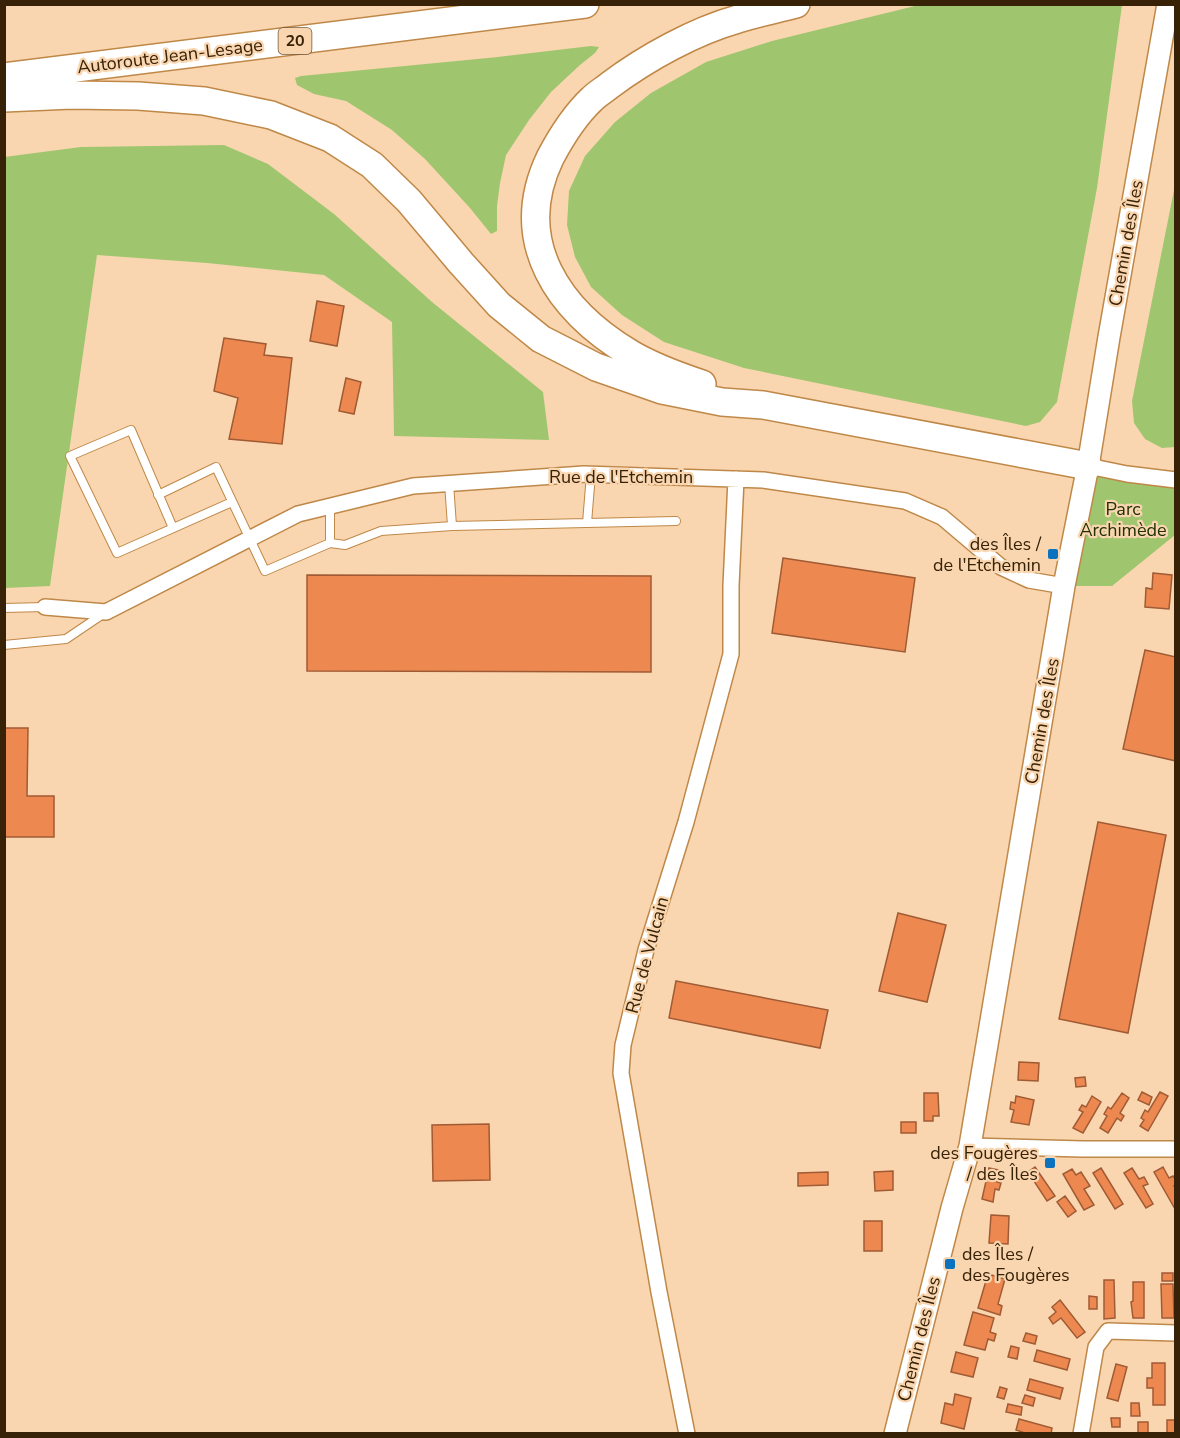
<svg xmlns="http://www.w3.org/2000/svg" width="1180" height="1438" viewBox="0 0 1180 1438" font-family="'Nunito Sans',sans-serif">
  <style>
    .green { fill: #9fc66e }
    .building { fill: #ed8950; stroke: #a05b34; stroke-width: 1.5 }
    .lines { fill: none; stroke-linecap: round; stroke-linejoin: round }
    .lane-casing { stroke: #bf8848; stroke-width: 10 }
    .street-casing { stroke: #bf8848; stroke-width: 18 }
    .secondary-casing { stroke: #bf8848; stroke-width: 24 }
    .highway-casing { stroke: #bf8848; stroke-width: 30 }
    .lane { stroke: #fff; stroke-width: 8 }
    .street { stroke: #fff; stroke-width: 15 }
    .secondary { stroke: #fff; stroke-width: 21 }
    .highway { stroke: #fff; stroke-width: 27 }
    .poi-dot { fill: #0a72be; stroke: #f9d6b0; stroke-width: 2 }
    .labels { text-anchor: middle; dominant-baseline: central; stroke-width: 4.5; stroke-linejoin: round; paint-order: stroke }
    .shield { fill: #f9d6b0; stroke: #72583a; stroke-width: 1.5 }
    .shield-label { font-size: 16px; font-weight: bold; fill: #382207 }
    .street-label { font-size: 18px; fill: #382207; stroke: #f9d6b0 }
    .park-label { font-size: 18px; fill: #203105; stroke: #f9d6b0 }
    .poi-label { font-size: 18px; fill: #382207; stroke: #f9d6b0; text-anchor: end }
  </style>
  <rect width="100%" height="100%" fill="#f9d6b0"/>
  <path class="green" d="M919 5H1122L1097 188 1057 402 1040 422 1026 426 744 368 664 342 622 315 591 287 575 257 567 225 569 191 585 156 615 122 651 93 706 62 772 41Z
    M591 46 599 47 595 53 580 65 551 92 529 120 506 155 500 183 497 206V231L491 234 470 208 425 159 392 130 346 101 314 94 297 85 295 78 301 76 498 57Z
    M224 145 268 164 334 214 432 302 543 392 549 440 394 436 392 322 324 275 207 263 97 255 50 586 5 588 4 157 81 147Z
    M1175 185V447L1162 448 1145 439 1134 423 1132 401Z
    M1088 466 1175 480V535L1112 586H1064Z"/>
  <path class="building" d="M317 301 344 306 337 346 310 341Z
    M224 338 266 344 264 355 292 358 282 444 229 439 238 398 214 391Z
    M346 378 361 382 354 414 339 411Z
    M783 558 915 578 905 652 772 633Z
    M1153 573 1172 575 1169 609 1145 607 1146 588 1152 589Z
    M307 575 651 576V672L307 671Z
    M1145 650 1176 657V761L1123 749Z
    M4 728H28L27 796H54V837H4Z
    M1098 822 1166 835 1128 1033 1059 1019Z
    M898 913 946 925 927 1002 879 991Z
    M676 981 828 1010 820 1048 669 1018Z
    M1019 1062 1039 1063 1038 1081 1018 1080Z
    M1085 1077 1086 1086 1076 1087 1075 1078Z
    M1142 1092 1152 1097 1149 1105 1138 1100Z
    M1160 1092 1168 1096 1148 1131 1140 1126 1144 1120 1141 1118 1145 1110 1148 1112Z
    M924 1093H938L939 1116H933V1121H924Z
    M1122 1093 1129 1098 1120 1113 1124 1116 1121 1121 1117 1118 1108 1133 1100 1128 1107 1116 1104 1114 1108 1107 1111 1109Z
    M1016 1096 1034 1100 1029 1125 1011 1122 1014 1110 1010 1109 1011 1102 1015 1103Z
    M1092 1096 1101 1102 1083 1133 1073 1128 1083 1112 1079 1110 1082 1105 1086 1107Z
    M901 1122H916V1133H901Z
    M489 1124 490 1180 433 1181 432 1125Z
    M1035 1167 1055 1196 1047 1201 1028 1172Z
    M1163 1167 1169 1178 1173 1176 1176 1180V1186H1174L1176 1189 1175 1209 1154 1172Z
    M989 1168 999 1170 997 1182 1001 1183 999 1190 995 1189 993 1202 982 1199Z
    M1101 1168 1123 1204 1115 1209 1093 1173Z
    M1132 1168 1139 1179 1144 1177 1148 1184 1143 1186 1153 1204 1146 1208 1124 1173Z
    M1072 1169 1076 1175 1081 1172 1090 1186 1084 1189 1094 1205 1084 1210 1063 1174Z
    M893 1171V1190L875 1191 874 1172Z
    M828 1172V1185L798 1186V1173Z
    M1065 1196 1076 1211 1068 1217 1057 1202Z
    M991 1215 1009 1216 1008 1244 989 1243Z
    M864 1221H882V1251H864Z
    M1162 1273H1173V1281H1162Z
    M988 1274 1005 1279 998 1304 1002 1306 1000 1315 978 1308Z
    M1104 1280H1114L1115 1318 1104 1319Z
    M1133 1282H1144V1318H1133L1131 1302 1133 1301Z
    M1161 1284H1173L1174 1318H1162Z
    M1089 1296 1097 1297V1309H1089Z
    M1060 1300 1085 1332 1077 1338 1061 1318 1053 1324 1049 1318 1056 1312 1052 1307Z
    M973 1312 994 1318 990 1332 996 1334 994 1341 988 1339 985 1350 964 1345Z
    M1026 1333 1037 1336 1035 1344 1023 1341Z
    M1011 1346 1019 1348 1017 1359 1008 1357Z
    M1037 1350 1070 1359 1067 1370 1034 1361Z
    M956 1352 978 1358 973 1377 951 1372Z
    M1152 1363H1165V1405H1153V1388H1147V1378H1152Z
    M1116 1364 1127 1367 1118 1401 1107 1398Z
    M1030 1379 1063 1388 1060 1399 1027 1390Z
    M1000 1387 1007 1389 1004 1399 997 1397Z
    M955 1394 971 1398 964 1429 941 1423 945 1403 953 1405Z
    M1025 1395 1035 1398 1033 1406 1022 1403Z
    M1131 1403H1139L1140 1416H1131Z
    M1008 1404 1022 1407 1021 1415 1006 1412Z
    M1111 1418H1120V1427H1112Z
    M1019 1419 1052 1428 1051 1434H1028L1016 1430Z
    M1167 1420H1176V1434H1167Z
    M1138 1422H1148V1434H1138Z"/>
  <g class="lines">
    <defs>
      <path id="lane" d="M449 483 452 526
        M158 495 216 467 265 571 330 543 345 545 381 531 452 526 676 521
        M587 523 591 474
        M173 528 131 430 70 456 117 553 232 502
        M330 543V506
        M4 608 45 607
        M4 645 66 639 103 614"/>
      <path id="street" d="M1088 466 1127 474 1176 480
        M45 607 106 612 298 514 413 486 584 474 763 480 905 501 942 517 1001 567 1029 580 1064 586
        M970 1146 1083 1149H1176
        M687 1434 659 1292 621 1073 623 1045 646 950 686 822 731 654V586L736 479
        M1081 1434 1096 1347 1108 1331 1176 1333"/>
      <path id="secondary" d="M895 1434 952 1208 970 1146 1064 586 1088 466 1109 337 1168 4"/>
      <path id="highway" d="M4 77 585 4
        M4 98 71 95 138 96 204 101 271 115 330 138 372 165 409 201 461 263 499 305 541 339 596 367 662 390 722 402 763 405 1088 466
        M702 384C678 376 653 367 631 354 559 311 510 242 550 158 561 137 575 115 592 99 597 94 604 90 610 85 646 58 695 31 738 19 757 13 777 9 796 4"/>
    </defs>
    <use href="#lane" class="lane-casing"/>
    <use href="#street" class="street-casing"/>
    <use href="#secondary" class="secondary-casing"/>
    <use href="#highway" class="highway-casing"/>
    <use href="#lane" class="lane"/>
    <use href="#street" class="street"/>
    <use href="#secondary" class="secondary"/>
    <use href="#highway" class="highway"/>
  </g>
  <g class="poi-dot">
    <rect x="1047" y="548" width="12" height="12" rx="3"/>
    <rect x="1044" y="1157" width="12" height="12" rx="3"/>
    <rect x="944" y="1258" width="12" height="12" rx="3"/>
  </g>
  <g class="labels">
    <rect class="shield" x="278.5" y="28" width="33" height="26" rx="4.5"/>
    <g class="shield-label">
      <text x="295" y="41">20</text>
    </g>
    <g class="street-label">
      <text transform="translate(170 56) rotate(-7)">Autoroute Jean-Lesage</text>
      <text transform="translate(1126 243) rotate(-80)">Chemin des Îles</text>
      <text x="621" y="477">Rue de l'Etchemin</text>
      <text transform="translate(1042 721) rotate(-80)">Chemin des Îles</text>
      <text transform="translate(647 955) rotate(-75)">Rue de Vulcain</text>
      <text transform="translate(919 1339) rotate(-76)">Chemin des Îles</text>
    </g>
    <g class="park-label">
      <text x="1123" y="509">Parc<tspan x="1123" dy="21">Archimède</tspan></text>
    </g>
    <g class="poi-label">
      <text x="1041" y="544">des Îles /<tspan x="1041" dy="21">de l'Etchemin</tspan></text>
      <text x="1038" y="1153">des Fougères<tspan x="1038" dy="21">/ des Îles</tspan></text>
      <text x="962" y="1254" text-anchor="start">des Îles /<tspan x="962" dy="21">des Fougères</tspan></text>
    </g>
  </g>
  <rect width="1180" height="1438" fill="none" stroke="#382207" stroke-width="12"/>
</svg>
